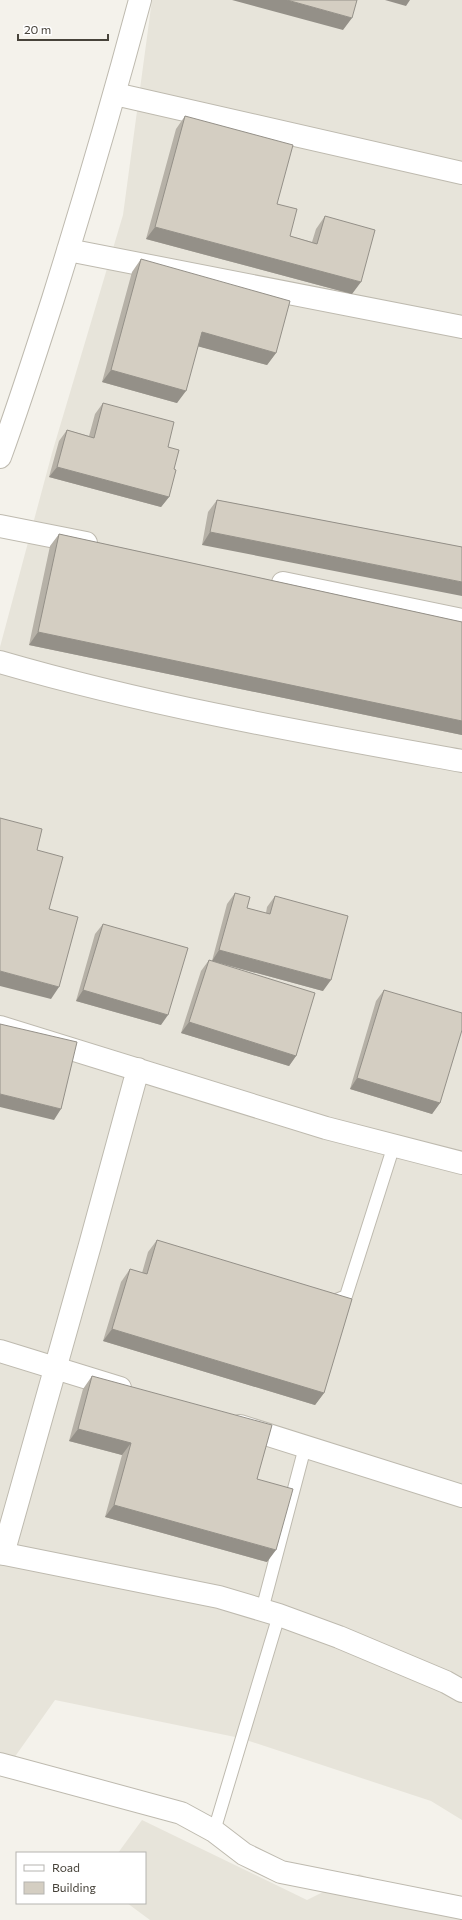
<svg xmlns="http://www.w3.org/2000/svg" width="462" height="1920" viewBox="0 0 462 1920" font-family="Commissioner,sans-serif">
  <style>
    .residential { fill: #e7e4da }
    .lines { fill: none; stroke-linecap: round; stroke-linejoin: round }
    .lane-casing { stroke: #bebaaf; stroke-width: 14 }
    .street-casing { stroke: #bebaaf; stroke-width: 24 }
    .lane { stroke: #fff; stroke-width: 12 }
    .street { stroke: #fff; stroke-width: 22 }
    .wall { fill: #b6b1a7 }
    .shaded-wall { fill: #949088 }
    .building { fill: #d4cec2; stroke: #949088 }
  </style>
  <rect width="100%" height="100%" fill="#f4f2eb"/>
  <path class="residential" d="M152 0H462V1820L431 1801 240 1738 55 1700 14 1758 0 1757V647L52 453 123 215Z
    M142 1820 307 1900 359 1874 462 1914V1920H150L127 1903H145V1853H118Z"/>
  <g class="lines">
    <defs>
      <path id="lane" d="M328 1299 334 1301 346 1296 394 1145
        M262 1610 305 1447
        M214 1831 279 1615"/>
      <path id="street" d="M115 94 462 173
        M68 250 462 327
        M0 457C19 405 36 352 53 299 84 200 113 101 140 0
        M0 526 86 543
        M283 583 462 620
        M0 662C151 706 307 733 462 761
        M0 1027 326 1128 462 1163
        M0 1351 120 1388
        M240 1426 462 1496
        M0 1553 219 1597 279 1615 339 1637 446 1682 462 1691
        M3 1554 90 1245 138 1069
        M0 1764 181 1813 214 1831 244 1854 281 1872 462 1908"/>
    </defs>
    <use href="#lane" class="lane-casing"/>
    <use href="#street" class="street-casing"/>
    <use href="#lane" class="lane"/>
    <use href="#street" class="street"/>
  </g>
  <path class="wall" d="M185 116 277 204 290 236 312 242 316 229 325 216 352 294 146 239 176 129Z
    M141 259 276 353 267 365 198 346 177 403 102 382 132 272Z
    M103 403 168 447 174 469 169 497 161 507 49 477 59 441 67 430 89 436 95 414Z
    M217 500 462 547 202 545 208 512Z
    M59 534 462 622V735L29 645 50 546Z
    M235 893 247 908 266 913 267 907 275 896 323 991 212 961 227 904Z
    M103 924 161 1025 76 1001 95 934Z
    M209 960 296 1056 289 1066 181 1033 201 971Z
    M384 990 440 1103 432 1114 350 1089 376 1001Z
    M157 1240 324 1393 315 1405 103 1341 121 1282 130 1269 142 1273 148 1252Z
    M92 1376 257 1479 267 1562 105 1517 122 1455 69 1441 83 1389Z"/>
  <path class="shaded-wall" d="M232 0H287L352 18 343 30Z
    M385 0H410L406 6Z
    M155 227 361 282 352 294 146 239Z
    M202 332 276 353 267 365 193 345Z
    M111 370 186 391 177 403 102 382Z
    M57 467 169 497 161 507 49 477Z
    M210 532 462 582V596L202 545Z
    M38 632 462 721V735L29 645Z
    M219 950 331 980 323 991 212 961Z
    M0 971 59 987 51 999 0 986Z
    M83 990 168 1015 161 1025 76 1001Z
    M189 1022 296 1056 289 1066 181 1033Z
    M357 1078 440 1103 432 1114 350 1089Z
    M0 1094 61 1109 54 1120 0 1107Z
    M112 1329 324 1393 315 1405 103 1341Z
    M78 1429 131 1443 122 1455 69 1441Z
    M114 1505 276 1550 267 1562 105 1517Z"/>
  <path class="building" d="M287 0H357L352 18Z
    M185 116 293 145 277 204 297 209 290 236 317 244 325 216 375 230 361 282 155 227Z
    M141 259 290 301 276 353 202 332 186 391 111 370Z
    M103 403 174 422 168 447 179 450 174 469 176 470 169 497 57 467 67 430 94 438Z
    M217 500 462 547V582L210 532Z
    M59 534 462 622V721L38 632Z
    M0 818 42 829 37 850 63 857 49 909 78 917 59 987 0 971Z
    M235 893 250 897 247 908 270 914 275 896 348 916 331 980 219 950Z
    M103 924 188 948 168 1015 83 990Z
    M209 960 315 993 296 1056 189 1022Z
    M384 990 462 1013V1030L440 1103 357 1078Z
    M0 1024 77 1042 61 1109 0 1094Z
    M157 1240 352 1299 324 1393 112 1329 130 1269 147 1274Z
    M92 1376 272 1425 257 1479 293 1489 276 1550 114 1505 131 1443 78 1429Z"/>
  <rect x="16" y="1852" width="130" height="52" fill="#ffffff" stroke="#b5b4b0"/>
  <rect x="24" y="1865" width="20" height="6" fill="#ffffff" stroke="#b5b4b0"/>
  <text x="52" y="1872" font-size="12" fill="#47433a">Road</text>
  <rect x="24" y="1882" width="20" height="12" fill="#d4cec2" stroke="#b5b4b0"/>
  <text x="52" y="1892" font-size="12" fill="#47433a">Building</text>
  <path d="M18 34v6h90v-6" fill="none" stroke="#47433a" stroke-width="2"/>
  <text x="24" y="34" font-size="12" fill="#47433a" stroke="#ffffff" stroke-width="3" paint-order="stroke">20 m</text>
</svg>
